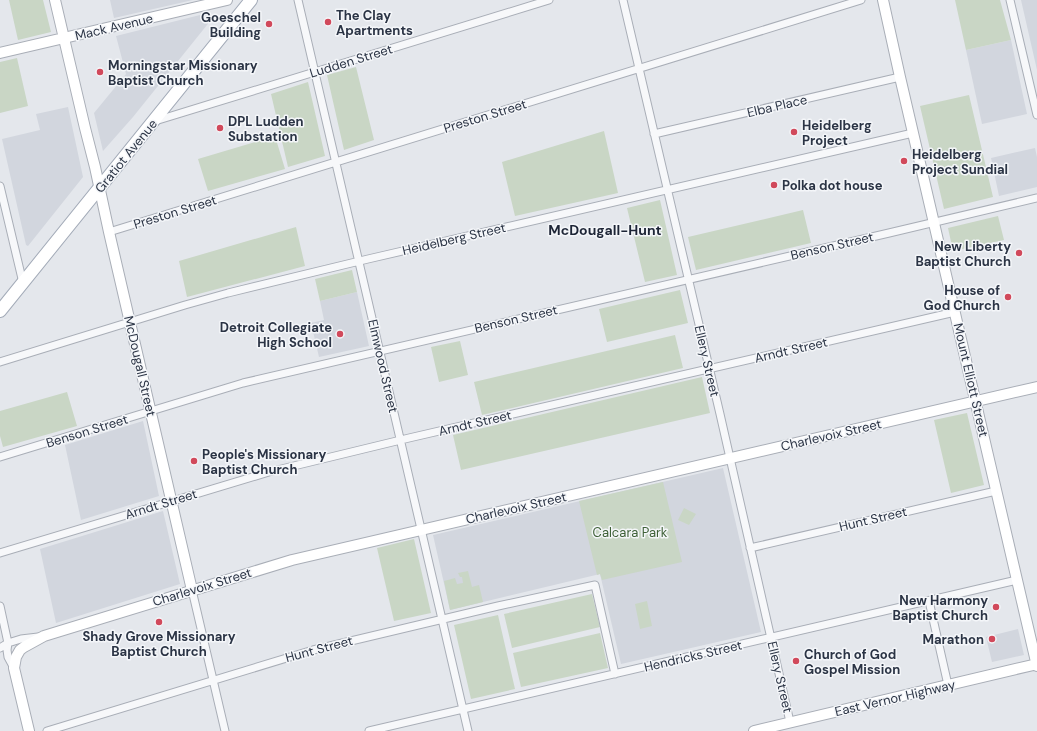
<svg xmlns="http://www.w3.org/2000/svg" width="1037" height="731" viewBox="0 0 1037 731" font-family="'DM Sans',sans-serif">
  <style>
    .built { fill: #d2d6de }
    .green { fill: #c9d6c5 }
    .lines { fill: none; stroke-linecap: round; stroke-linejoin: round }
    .street-casing { stroke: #a9aeb7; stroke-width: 9 }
    .secondary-casing { stroke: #a9aeb7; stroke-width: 12 }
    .primary-casing { stroke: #a3abb8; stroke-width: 14 }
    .street { stroke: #f7f8fa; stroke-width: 7 }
    .secondary { stroke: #fff; stroke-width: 10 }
    .primary { stroke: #fff; stroke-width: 12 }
    .poi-dot { fill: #d1495b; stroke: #f4f6f9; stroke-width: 1.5 }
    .labels { text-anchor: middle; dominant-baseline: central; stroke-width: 3; stroke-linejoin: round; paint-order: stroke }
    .poi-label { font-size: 13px; font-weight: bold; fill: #2b3445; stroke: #f4f6f9; text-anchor: start }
    .street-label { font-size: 13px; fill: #2b3445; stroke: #f4f6f9 }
    .park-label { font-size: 13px; fill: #3f6138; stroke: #f4f6f9 }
    .neighbourhood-label { font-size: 14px; font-weight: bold; fill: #1d2536; stroke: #f4f6f9 }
  </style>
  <rect width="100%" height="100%" fill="#e4e7ec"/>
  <path class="built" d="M110 0H193L114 18Z
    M1021 0H1037V70Z
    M208 13 211 20 133 117 103 151 94 113 126 74 116 36Z
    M1011 40 1027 114 982 124 966 50Z
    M68 107 83 177 28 246 26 245 2 139 40 130 36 114Z
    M1035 148 1037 157V187L999 196 991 158Z
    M357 292 369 346 319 357 311 323 324 320 320 301Z
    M143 421 159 496 81 520 65 445Z
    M723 468 761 632 621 664 600 574 450 610 433 535Z
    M163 511 180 584 56 623 40 549Z
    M1018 629 1024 655 992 662 986 637Z"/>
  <path class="green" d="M9 0H43L51 32 18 40Z
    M955 0H1000L1011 40 966 50Z
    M17 58 28 106 0 113V62Z
    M356 67 374 140 344 150 327 75Z
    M308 82 325 156 288 167 271 94Z
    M969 95 993 197 944 209 920 106Z
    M604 131 618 193 515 216 502 162Z
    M275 136 285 169 208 191 198 159Z
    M660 200 677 275 645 282 627 208Z
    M803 210 811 243 696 270 688 237Z
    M998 216 1004 240 953 251 948 228Z
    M296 227 305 266 187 297 179 261Z
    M352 270 357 292 320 301 315 279Z
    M680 290 688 323 607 342 599 309Z
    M675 335 683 368 482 415 474 382Z
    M460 341 468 375 439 382 431 347Z
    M702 377 710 413 461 470 453 435Z
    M67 392 77 426 3 447 0 436V411Z
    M967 413 984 485 951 493 934 420Z
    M663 482 682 562 602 580 600 574 597 575 579 501Z
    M684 508 696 514 689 525 678 520Z
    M414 539 431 613 394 621 377 548Z
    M468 571 472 587 479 585 483 602 450 610 444 581 455 578 457 584 463 583 462 577H460L458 573Z
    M592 594 600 627 512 648 504 614Z
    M647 601 652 626 640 629 635 604Z
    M498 615 515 689 471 699 454 625Z
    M600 633 608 668 521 687 513 653Z"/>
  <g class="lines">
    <defs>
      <path id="street" d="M298 0 468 731
        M623 0 720 414 790 722
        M1010 0 1037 115
        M155 121 549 0
        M654 134 900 77
        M0 186 23 283
        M109 232 861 0
        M0 362 185 305 228 293 368 259 913 133
        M0 457 243 383 889 233 1037 198
        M750 548 996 491
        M0 553 269 472 409 438 955 312
        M192 590 225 731
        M929 601 948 685
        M0 606 8 643 7 650 8 657 14 668
        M0 648 8 643 21 639 38 637
        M47 731 313 650 498 606 595 585 615 674
        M369 731 1017 580"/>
      <path id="secondary" d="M55 0 85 128 95 167 109 232 192 590
        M883 0 900 77 1037 666
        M0 53 227 0
        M29 731 14 668 16 657 20 650 24 647 44 636 292 560 1037 387
        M754 731 1037 664"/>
      <path id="primary" d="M0 311 251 0"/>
    </defs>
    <use href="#street" class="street-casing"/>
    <use href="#secondary" class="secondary-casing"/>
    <use href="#primary" class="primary-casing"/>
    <use href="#street" class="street"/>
    <use href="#secondary" class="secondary"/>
    <use href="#primary" class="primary"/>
  </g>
  <g class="poi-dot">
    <circle cx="328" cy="22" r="4"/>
    <circle cx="269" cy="24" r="4"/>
    <circle cx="100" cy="72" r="4"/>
    <circle cx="220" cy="128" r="4"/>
    <circle cx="794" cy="132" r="4"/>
    <circle cx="904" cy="161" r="4"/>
    <circle cx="774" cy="185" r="4"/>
    <circle cx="1019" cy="253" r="4"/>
    <circle cx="1008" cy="297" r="4"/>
    <circle cx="340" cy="334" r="4"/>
    <circle cx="194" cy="461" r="4"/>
    <circle cx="996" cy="607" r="4"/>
    <circle cx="159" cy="622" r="4"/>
    <circle cx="992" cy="639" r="4"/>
    <circle cx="796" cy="661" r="4"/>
  </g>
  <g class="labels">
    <g class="poi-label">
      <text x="336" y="15">The Clay<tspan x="336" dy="15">Apartments</tspan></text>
      <text x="261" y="17" text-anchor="end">Goeschel<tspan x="261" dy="15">Building</tspan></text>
      <text x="108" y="65">Morningstar Missionary<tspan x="108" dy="15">Baptist Church</tspan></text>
      <text x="228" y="121">DPL Ludden<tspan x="228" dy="15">Substation</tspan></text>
      <text x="802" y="125">Heidelberg<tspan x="802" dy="15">Project</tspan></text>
      <text x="912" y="154">Heidelberg<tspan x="912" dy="15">Project Sundial</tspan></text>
      <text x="782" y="185">Polka dot house</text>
      <text x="1011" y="246" text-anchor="end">New Liberty<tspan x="1011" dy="15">Baptist Church</tspan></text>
      <text x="1000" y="290" text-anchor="end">House of<tspan x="1000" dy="15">God Church</tspan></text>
      <text x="332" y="327" text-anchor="end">Detroit Collegiate<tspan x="332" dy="15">High School</tspan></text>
      <text x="202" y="454">People's Missionary<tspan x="202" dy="15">Baptist Church</tspan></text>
      <text x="988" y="600" text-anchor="end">New Harmony<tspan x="988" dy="15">Baptist Church</tspan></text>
      <text x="159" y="636" text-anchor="middle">Shady Grove Missionary<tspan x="159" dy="15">Baptist Church</tspan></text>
      <text x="984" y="639" text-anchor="end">Marathon</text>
      <text x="804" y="654">Church of God<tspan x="804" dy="15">Gospel Mission</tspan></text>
    </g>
    <g class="street-label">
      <text transform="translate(114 27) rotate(-13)">Mack Avenue</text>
      <text transform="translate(351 61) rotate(-17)">Ludden Street</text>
      <text transform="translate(777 106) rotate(-13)">Elba Place</text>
      <text transform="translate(485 116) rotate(-17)">Preston Street</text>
      <text transform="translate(126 156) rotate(-51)">Gratiot Avenue</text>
      <text transform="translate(175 212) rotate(-17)">Preston Street</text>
      <text transform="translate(454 239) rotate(-13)">Heidelberg Street</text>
      <text transform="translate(832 246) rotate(-13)">Benson Street</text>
      <text transform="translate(516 319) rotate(-13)">Benson Street</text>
      <text transform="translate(791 350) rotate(-13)">Arndt Street</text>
      <text transform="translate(707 361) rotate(77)">Ellery Street</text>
      <text transform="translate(140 366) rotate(77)">McDougall Street</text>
      <text transform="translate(383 366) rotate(77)">Elmwood Street</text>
      <text transform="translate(971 380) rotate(77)">Mount Elliott Street</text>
      <text transform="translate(475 423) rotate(-13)">Arndt Street</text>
      <text transform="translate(87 431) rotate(-17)">Benson Street</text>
      <text transform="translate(831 435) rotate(-13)">Charlevoix Street</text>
      <text transform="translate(161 504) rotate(-17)">Arndt Street</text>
      <text transform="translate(516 508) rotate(-13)">Charlevoix Street</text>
      <text transform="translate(873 519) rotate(-13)">Hunt Street</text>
      <text transform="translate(202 587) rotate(-17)">Charlevoix Street</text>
      <text transform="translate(319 649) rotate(-15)">Hunt Street</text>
      <text transform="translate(693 656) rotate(-13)">Hendricks Street</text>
      <text transform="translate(780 677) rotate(77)">Ellery Street</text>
      <text transform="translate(895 698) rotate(-13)">East Vernor Highway</text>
    </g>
    <g class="park-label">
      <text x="630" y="532">Calcara Park</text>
    </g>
    <g class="neighbourhood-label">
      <text x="605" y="230">McDougall-Hunt</text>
    </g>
  </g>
</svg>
